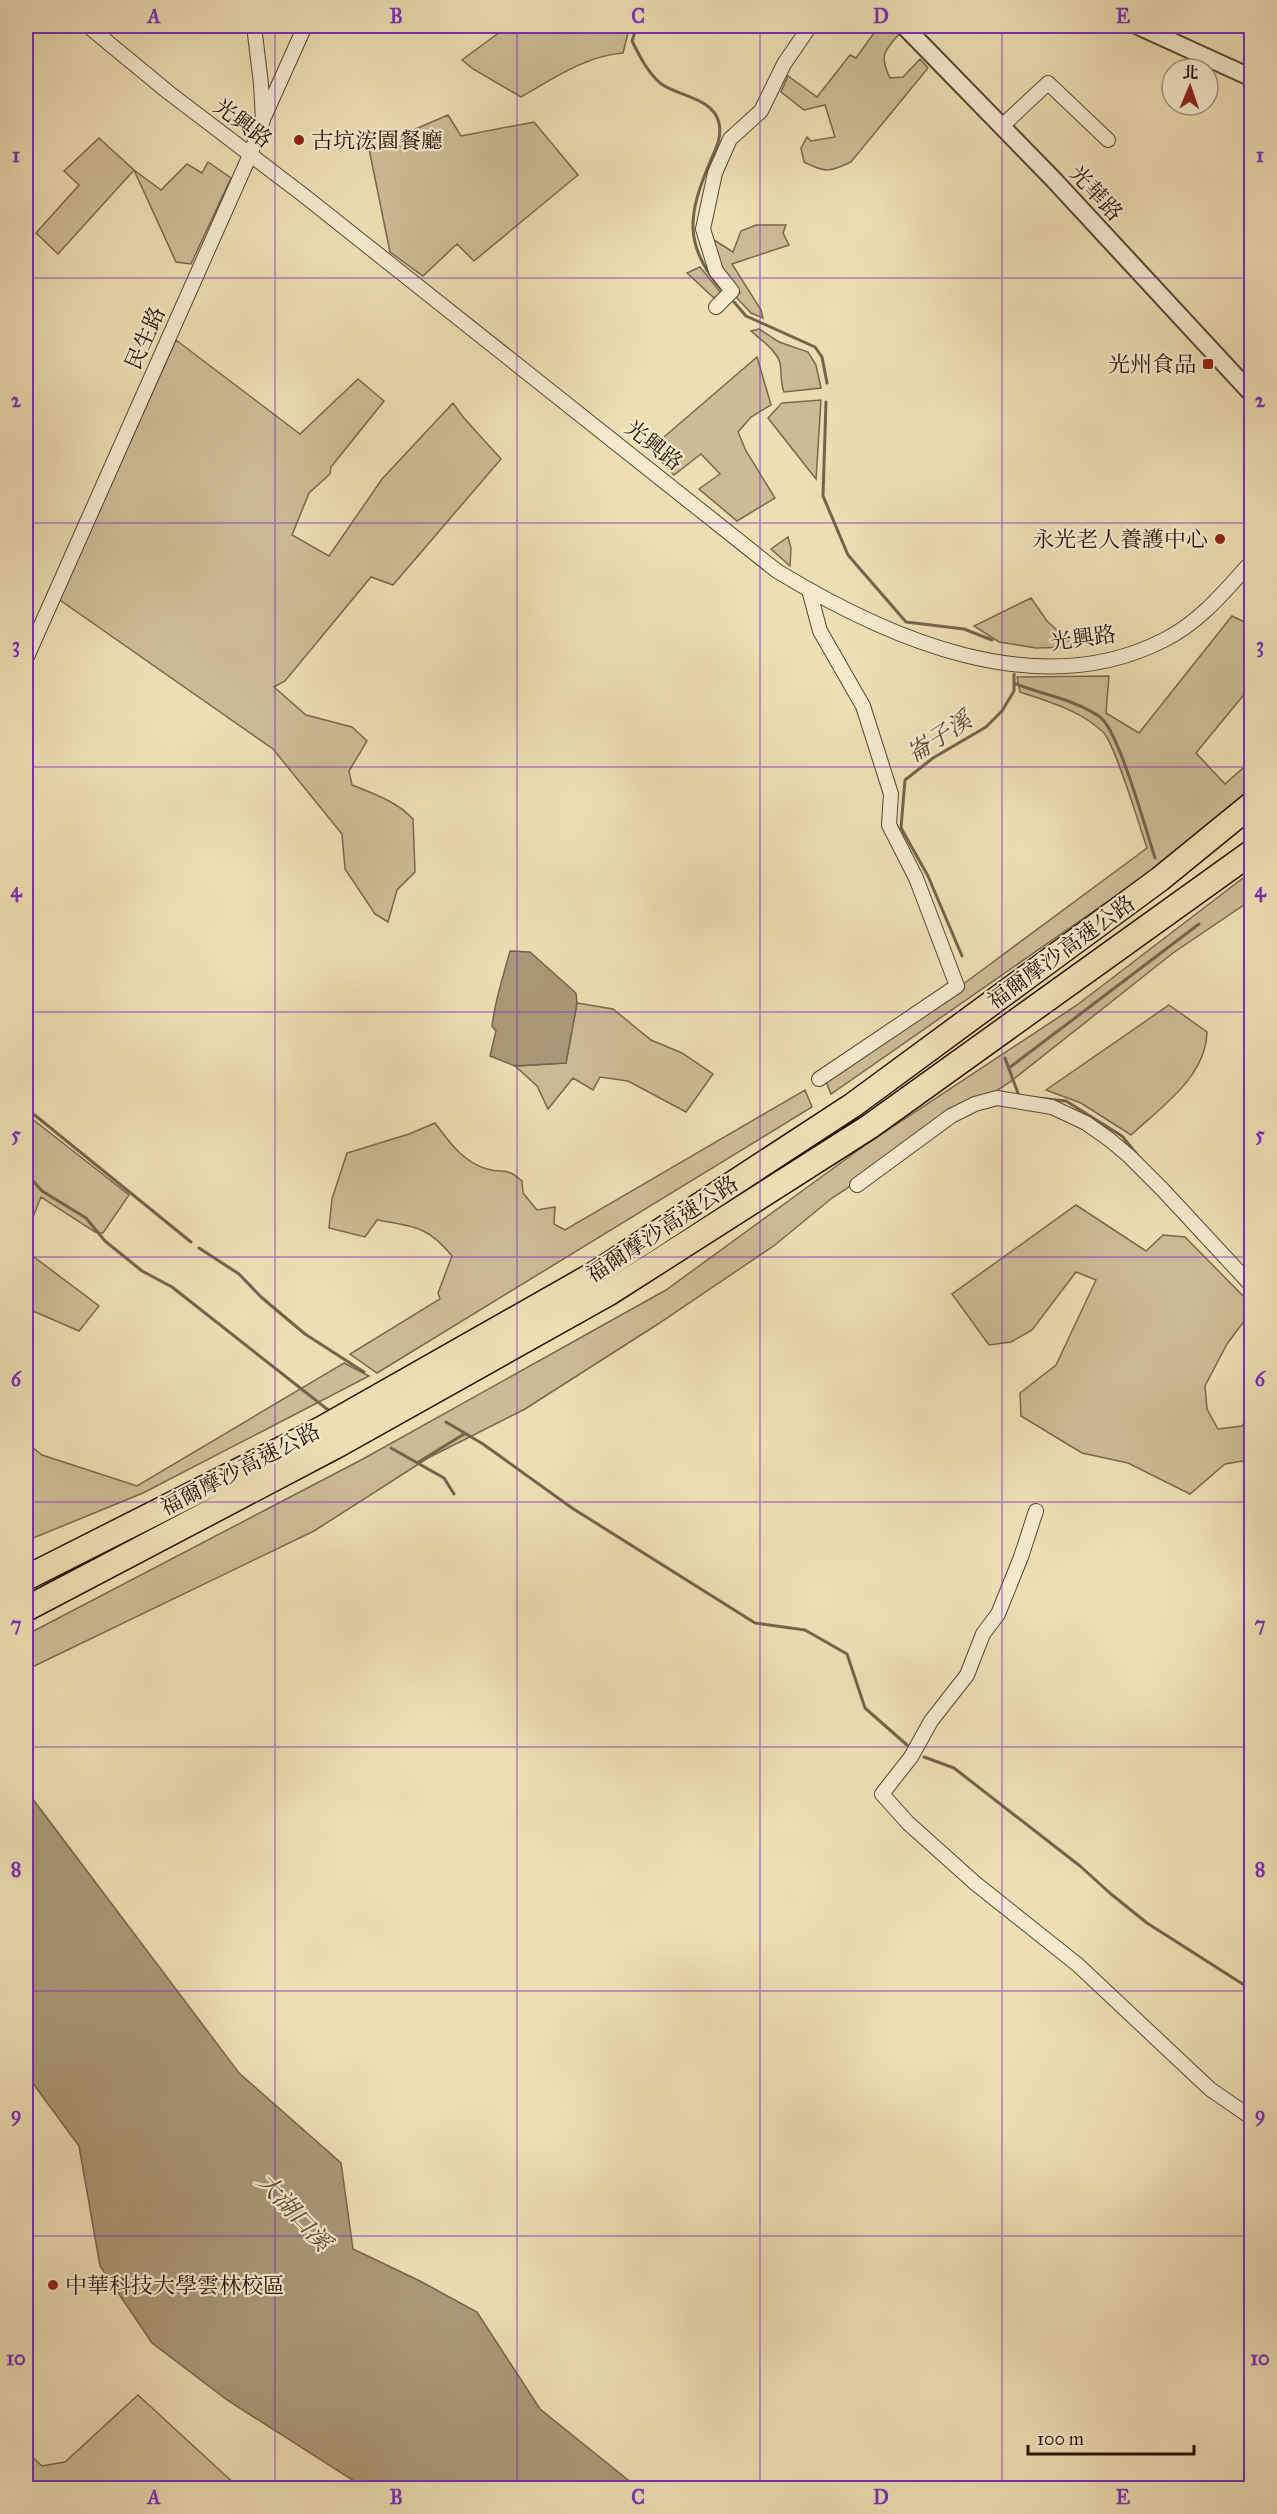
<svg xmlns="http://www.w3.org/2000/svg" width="1277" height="2514" viewBox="0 0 1277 2514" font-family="'IM FELL Great Primer','Noto Serif TC',serif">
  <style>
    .green { fill: #ccbc96; stroke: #7a674e; stroke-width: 1.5 }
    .water { fill: #aa9978; stroke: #76634a; stroke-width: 1.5 }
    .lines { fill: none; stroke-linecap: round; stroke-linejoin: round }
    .stream { stroke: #76634a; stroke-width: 3 }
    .minor-casing { stroke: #594531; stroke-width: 16 }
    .tertiary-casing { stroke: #594531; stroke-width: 20 }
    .motorway-casing { stroke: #281205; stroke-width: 27 }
    .minor { stroke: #f3eace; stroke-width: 14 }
    .tertiary { stroke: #f3eace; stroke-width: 16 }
    .motorway { stroke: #eddfb4; stroke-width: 24 }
    .grid { fill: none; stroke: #7b2cbf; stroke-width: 1.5; stroke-opacity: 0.55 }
    .poi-dot { fill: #8f2418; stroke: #f3eace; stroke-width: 2 }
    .labels { text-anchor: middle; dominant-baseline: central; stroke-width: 4.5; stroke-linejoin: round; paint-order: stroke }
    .street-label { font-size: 22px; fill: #281205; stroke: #f3eace }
    .poi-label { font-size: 22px; fill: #281205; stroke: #f3eace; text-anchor: start }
    .water-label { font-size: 24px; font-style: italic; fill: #5c4833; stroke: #f3eace }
    .neatline { fill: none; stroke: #7b2cbf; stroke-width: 2 }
    .grid-label { font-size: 20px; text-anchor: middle; font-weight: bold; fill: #7b2cbf }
  </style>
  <rect width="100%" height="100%" fill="#eddfb4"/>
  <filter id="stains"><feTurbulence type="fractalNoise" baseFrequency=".00333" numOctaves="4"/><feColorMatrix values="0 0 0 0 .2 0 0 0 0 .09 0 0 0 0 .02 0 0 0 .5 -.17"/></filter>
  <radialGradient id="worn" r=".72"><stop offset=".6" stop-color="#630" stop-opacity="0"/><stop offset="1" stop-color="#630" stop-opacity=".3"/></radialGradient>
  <path class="green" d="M508 26H602V32L628 33 623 53C585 56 553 79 521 97L473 69 462 60Z
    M879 26H891L899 34C884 52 879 55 890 78L903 77 920 59 928 68 851 162C830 172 825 173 804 162L801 148 807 137 811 141 835 137 825 105 804 110 781 92 788 76 817 97 850 55 856 58Z
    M448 115 461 136 534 122 578 175 474 261 457 244 423 276 390 252 369 149Z
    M99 138 134 170 161 190 187 164 202 173 208 162 231 178 191 264 176 262 134 170 58 254 36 233 79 185 64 171Z
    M756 225H786L783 233 789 245 732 264 761 310 763 318 751 313 736 297 740 293 733 282 721 272 711 238 733 252 741 231Z
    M700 267 721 293 714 298 687 273Z
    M759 329 779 342 808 352 816 365 821 388 784 392C780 382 782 374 780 363 777 351 760 339 751 331Z
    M176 340 300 434 358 379 384 401 331 467 330 474 309 493 292 535 329 556 382 479 453 403 463 417 501 459 393 585 371 577 285 681 274 687 306 715 352 727 367 741 349 771 352 785C374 794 396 801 413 819L415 872 397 890 388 922 375 914 345 869 342 834 273 749 57 598 92 527Z
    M757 357 771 405 751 417 738 432 746 451 775 498 737 521 699 489 720 474 701 454 674 475 650 449Z
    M821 400 816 479 768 418 782 403Z
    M788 537 791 548 790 566 771 549Z
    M1031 598 1047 621 1075 647 1036 648 999 642 974 626Z
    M1232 616 1251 625V686L1196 753 1225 784 1251 761V794L1211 827 1140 879 831 1094 825 1079 966 982 1147 848C1140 828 1115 743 1103 732 1080 710 1049 702 1020 692L1017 677 1109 676 1106 713 1139 733Z
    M1251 872V900L1173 953 1010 1082 832 1198 775 1245 658 1324 525 1409 428 1458 314 1531 26 1670V1635L363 1459 666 1290 868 1143 1077 1005Z
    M577 1003 613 1009 651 1040 682 1053 713 1074 686 1112 628 1081 600 1077 593 1090 573 1078 548 1109 537 1086 515 1066 566 1063Z
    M1169 1005 1207 1032C1206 1077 1161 1107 1131 1135L1081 1103 1046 1090Z
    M805 1090 812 1107 377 1373 350 1354 440 1299 438 1293 452 1256C428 1226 413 1226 377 1220L365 1237 329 1228 332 1199 347 1153 409 1134 435 1123C450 1143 463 1162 487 1169 505 1174 505 1166 522 1181L523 1193 537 1210 555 1207 554 1224 565 1230Z
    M26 1114 129 1195 103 1233 95 1232 41 1197 26 1234Z
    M1076 1205 1146 1251 1163 1235 1185 1237 1251 1304V1312L1227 1344 1205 1386 1207 1409 1218 1429 1242 1426 1251 1411V1461L1249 1460 1225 1464 1190 1494 1128 1463 1082 1453 1021 1416 1020 1393 1056 1365 1096 1280 1076 1272 1032 1330 1011 1342 989 1345 952 1294Z
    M26 1251 99 1306 79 1331 26 1308Z
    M344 1363 369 1376 143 1493 26 1541V1442L42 1455 137 1486Z
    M138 2395 239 2488H26V2451L42 2466 65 2462Z"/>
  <path class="water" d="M510 951 530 952 576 993 577 1003 566 1063 515 1066 490 1056 496 1031 492 1026C495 1000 503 977 510 951Z
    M26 1790 239 2073 341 2163 353 2249 420 2281 477 2312 540 2409 638 2488H365L227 2400 152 2343 100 2266 79 2146 26 2074Z"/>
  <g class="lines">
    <path class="stream" d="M637 26 632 41C640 57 647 71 660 83 676 96 713 97 719 123 722 138 716 148 710 162 689 212 682 244 721 289
      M734 302 746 316 815 347 822 357 827 383
      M826 402 823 496 848 555 906 622 964 629 992 640
      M1014 683C1043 695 1074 699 1100 717 1118 729 1147 833 1155 858
      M962 956 928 876 901 828 905 780 933 758 986 727 1002 711 1014 691V674
      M1005 1058 1019 1096
      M1009 1068 1199 924
      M1037 1098 1066 1101 1122 1136 1139 1157
      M26 1108 191 1242
      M26 1173 42 1191 86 1218 105 1241 142 1271 172 1287 332 1413
      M199 1248 239 1274 261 1297 305 1334 364 1372
      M446 1422 483 1444 572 1508 755 1623 805 1630 847 1654 865 1708 907 1745
      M391 1448 444 1478 454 1494
      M417 1463 464 1434
      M924 1757 954 1768 1080 1866 1111 1894 1147 1923 1252 1990"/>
    <defs>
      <path id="minor" d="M88 26 168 92 302 194 777 571C887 638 1037 705 1164 640 1200 622 1225 591 1252 561
        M265 115 305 26
        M1002 126 1048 83 1108 140
        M716 307 732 291 716 271 703 229 715 173 730 139 761 111 784 64 810 26
        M809 590 820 631 863 706 891 794 889 825 916 878 957 986 819 1079
        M26 659 250 155 263 120 261 84 254 26
        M857 1185 951 1116 975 1104 997 1098 1052 1107 1086 1123 1110 1140 1129 1156 1163 1190 1252 1286
        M1036 1511 1021 1557 998 1614 983 1634 967 1675 931 1721 911 1757 882 1794 908 1823 975 1883 1078 1965 1210 2089 1252 2118"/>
      <path id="tertiary" d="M904 26 1054 180 1252 394
        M1138 26 1252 78"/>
      <path id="motorway" d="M26 1578 323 1428 596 1273 853 1105 1160 879 1252 804
        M26 1609 336 1446 609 1293 869 1127 1252 852"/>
    </defs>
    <use href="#minor" class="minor-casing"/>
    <use href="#tertiary" class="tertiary-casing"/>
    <use href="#motorway" class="motorway-casing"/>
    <use href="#minor" class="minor"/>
    <use href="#tertiary" class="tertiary"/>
    <use href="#motorway" class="motorway"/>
  </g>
  <path class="grid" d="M275 26V2488M517 26V2488M760 26V2488M1002 26V2488M26 278H1252M26 523H1252M26 767H1252M26 1012H1252M26 1257H1252M26 1502H1252M26 1747H1252M26 1991H1252M26 2236H1252"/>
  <g class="poi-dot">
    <circle cx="299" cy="140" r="6"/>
    <rect x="1202" y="358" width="12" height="12" rx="3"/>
    <circle cx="1220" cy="539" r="6"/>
    <circle cx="53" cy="2285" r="6"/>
  </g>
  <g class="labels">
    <g class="street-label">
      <text transform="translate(243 123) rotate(37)">光興路</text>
      <text transform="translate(1096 193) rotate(47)">光華路</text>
      <text transform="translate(145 338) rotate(-66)">民生路</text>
      <text transform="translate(654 445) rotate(38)">光興路</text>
      <text transform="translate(1083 638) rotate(-8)">光興路</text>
      <text transform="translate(1061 952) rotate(-36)">福爾摩沙高速公路</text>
      <text transform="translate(662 1229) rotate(-33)">福爾摩沙高速公路</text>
      <text transform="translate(240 1469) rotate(-27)">福爾摩沙高速公路</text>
    </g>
    <g class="poi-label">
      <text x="311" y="140">古坑浤園餐廳</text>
      <text x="1196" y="364" text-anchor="end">光州食品</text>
      <text x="1208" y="539" text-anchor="end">永光老人養護中心</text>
      <text x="65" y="2285">中華科技大學雲林校區</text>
    </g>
    <g class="water-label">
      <text transform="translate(939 737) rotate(-33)">崙子溪</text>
      <text transform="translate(294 2212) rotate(47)">大湖口溪</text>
    </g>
  </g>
  <rect width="1277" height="2514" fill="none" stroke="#eddfb4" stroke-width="66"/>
  <g transform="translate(1190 87) rotate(2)"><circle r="28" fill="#f3eace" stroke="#a2947e" stroke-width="1.5"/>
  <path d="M0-4.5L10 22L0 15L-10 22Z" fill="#8f2418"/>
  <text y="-9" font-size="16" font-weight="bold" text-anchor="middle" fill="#281205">北</text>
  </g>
  <path d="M1028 2445v9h166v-9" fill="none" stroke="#281205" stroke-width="3"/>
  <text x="1037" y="2445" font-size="18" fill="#281205" stroke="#f3eace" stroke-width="4.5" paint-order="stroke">100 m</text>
  <rect x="33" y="33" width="1211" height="2448" class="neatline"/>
  <g class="grid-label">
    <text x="154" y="23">A</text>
    <text x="396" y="23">B</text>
    <text x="638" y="23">C</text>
    <text x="881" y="23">D</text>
    <text x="1123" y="23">E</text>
    <text x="16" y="162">1</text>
    <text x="1260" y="162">1</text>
    <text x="16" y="407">2</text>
    <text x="1260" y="407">2</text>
    <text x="16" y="652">3</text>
    <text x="1260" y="652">3</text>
    <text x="16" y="897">4</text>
    <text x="1260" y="897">4</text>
    <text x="16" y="1141">5</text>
    <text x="1260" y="1141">5</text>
    <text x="16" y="1386">6</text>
    <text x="1260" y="1386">6</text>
    <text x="16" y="1631">7</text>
    <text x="1260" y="1631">7</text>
    <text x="16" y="1876">8</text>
    <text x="1260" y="1876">8</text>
    <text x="16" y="2121">9</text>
    <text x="1260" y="2121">9</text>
    <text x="16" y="2365">10</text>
    <text x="1260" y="2365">10</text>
    <text x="154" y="2504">A</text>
    <text x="396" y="2504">B</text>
    <text x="638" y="2504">C</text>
    <text x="881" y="2504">D</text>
    <text x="1123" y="2504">E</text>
  </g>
  <rect width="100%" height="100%" filter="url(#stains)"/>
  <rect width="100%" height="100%" fill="url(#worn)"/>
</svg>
